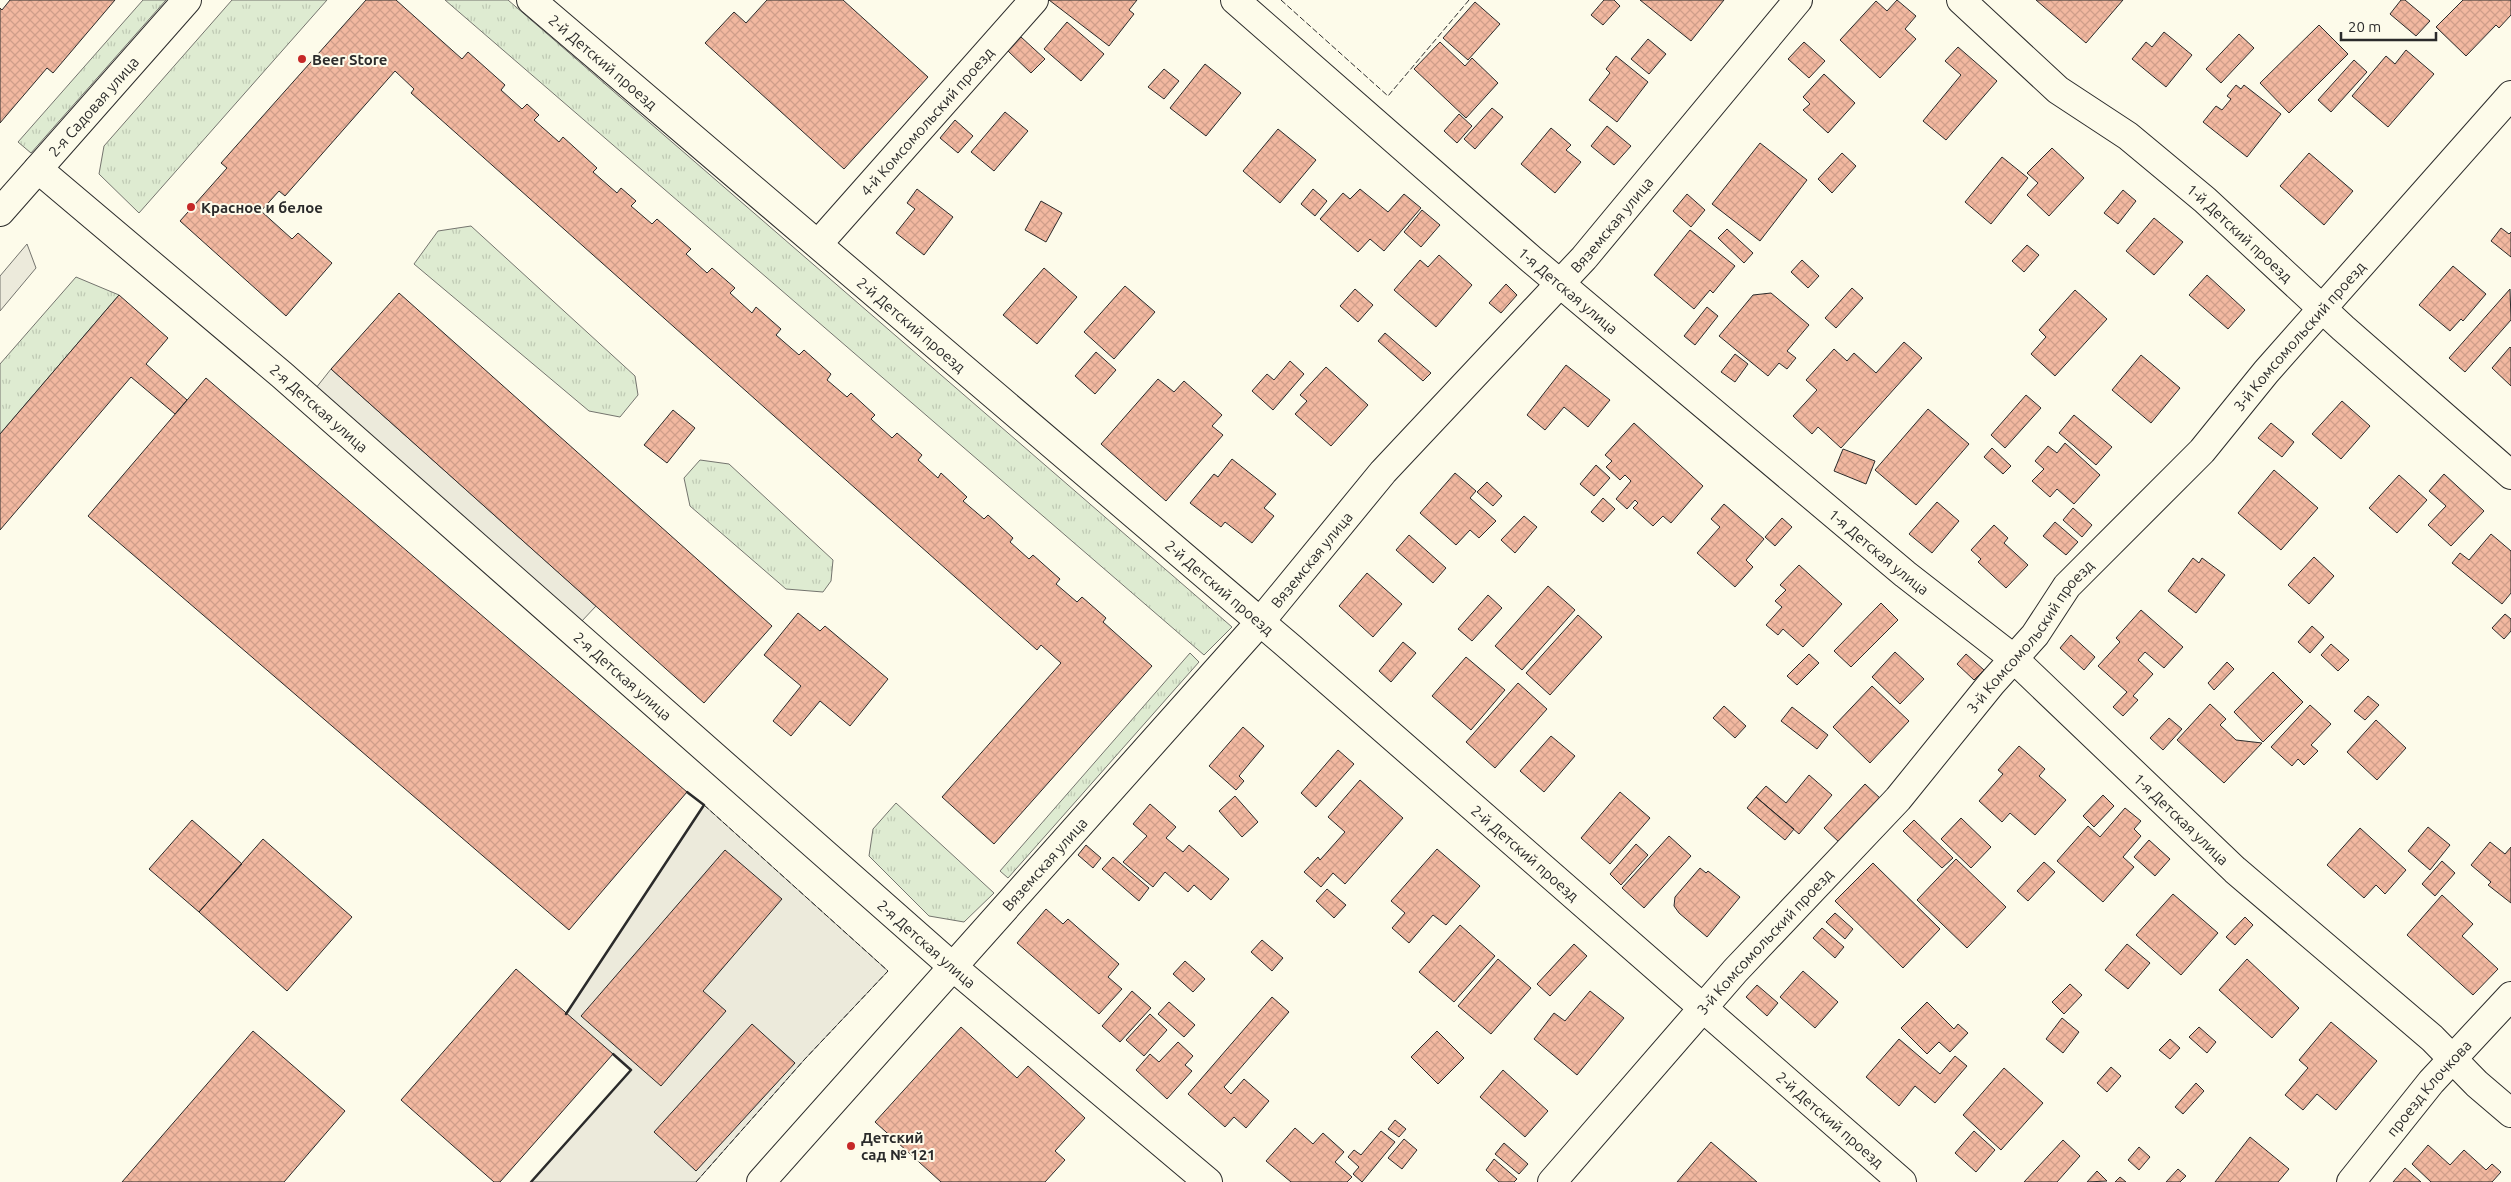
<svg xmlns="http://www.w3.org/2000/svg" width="2511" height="1182" viewBox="0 0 2511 1182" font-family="Ubuntu,sans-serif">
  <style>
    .grass { fill: url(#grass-tufts); stroke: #74746e }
    .parking { fill: #eceadb; stroke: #74746e }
    .building { fill: url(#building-cross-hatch); stroke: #2b2b2b }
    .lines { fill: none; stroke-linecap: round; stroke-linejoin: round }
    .minor-casing { stroke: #2b2b2b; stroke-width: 30 }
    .tertiary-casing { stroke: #2b2b2b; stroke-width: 30 }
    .minor { stroke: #fdfbea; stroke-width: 28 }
    .tertiary { stroke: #fdfbea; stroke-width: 28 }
    .fence { stroke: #2b2b2b; stroke-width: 1; stroke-dasharray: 6 2.5; stroke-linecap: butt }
    .wall { stroke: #2b2b2b; stroke-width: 2.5 }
    .poi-dot { fill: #c62828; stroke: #fdfbea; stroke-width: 2 }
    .labels { text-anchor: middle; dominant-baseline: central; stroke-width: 4; stroke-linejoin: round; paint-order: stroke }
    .poi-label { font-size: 15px; font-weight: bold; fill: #2b2b2b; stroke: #fdfbea; text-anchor: start }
    .street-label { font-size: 15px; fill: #2b2b2b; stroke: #fdfbea }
  </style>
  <defs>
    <pattern id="grass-tufts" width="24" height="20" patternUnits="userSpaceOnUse" patternTransform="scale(1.25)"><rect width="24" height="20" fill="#deebd1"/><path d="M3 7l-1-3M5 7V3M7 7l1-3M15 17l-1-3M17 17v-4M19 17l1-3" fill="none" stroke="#bfcab4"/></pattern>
    <pattern id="building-cross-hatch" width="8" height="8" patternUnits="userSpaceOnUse" patternTransform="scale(1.25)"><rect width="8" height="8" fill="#f2b8a0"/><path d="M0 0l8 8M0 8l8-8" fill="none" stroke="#d09e8a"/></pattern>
  </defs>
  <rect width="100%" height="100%" fill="#fdfbea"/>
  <path class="grass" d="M143 0H166L31 153 18 142Z
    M232 0H327L139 213 99 174 104 146Z
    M445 0H508L1232 627 1204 655Z
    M471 226 635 376 638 395 620 417 589 411 414 264 438 231Z
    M76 277 119 295 0 434V364Z
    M700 460 729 464 833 560 831 581 823 592 786 589 690 506 684 478Z
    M1190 653 1199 662 1008 878 1000 871Z
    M896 803 994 893 964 922 929 916 869 856 873 829Z"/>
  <path class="parking" d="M27 244 36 268 0 311V276Z
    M331 369 596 606 581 622 316 388Z
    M704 805 888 971 804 1060 696 1182H531L631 1070 566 1014Z"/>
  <path class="building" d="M10 0H115L53 73 47 68 0 123V8L2 10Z
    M366 0H396L462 59 468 52 505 85 501 90 522 109 527 104 539 115 534 120 559 142 563 137 597 168 593 172 617 193 621 188 636 201 631 206 652 224 657 219 691 249 686 254 707 273 712 268 735 288 730 293 752 313 756 307 781 329 776 335 799 355 804 350 831 374 827 380 847 397 851 393 875 415 871 419 892 438 897 433 922 455 918 460 938 478 941 473 967 497 963 501 984 519 988 515 1013 538 1010 542 1029 559 1033 555 1060 579 1056 584 1077 602 1082 597 1106 618 1103 622 1152 666 994 844 942 797 1061 663 1041 645 1037 650 411 93 414 89 395 71 285 196 279 191 261 211 292 239 298 233 332 263 286 316 180 221 227 168 221 163Z
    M767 0H843L928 77 844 169 705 43 734 12 746 23Z
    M1049 0H1137L1129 10 1134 14 1109 46Z
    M1604 0H1614L1620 6 1603 25 1591 15Z
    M1640 0H1724L1691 41Z
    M1897 0 1916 16 1905 29 1916 39 1880 78 1840 40 1876 1 1887 11Z
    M2036 0H2123L2086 43Z
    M2401 0H2405L2430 21 2416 36 2390 14Z
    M2463 0H2511V15L2499 28 2496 25 2466 56 2436 27Z
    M1475 2 1500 24 1468 60 1443 38Z
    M1067 22 1104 54 1081 81 1044 49Z
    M2319 25 2348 54 2289 113 2260 83Z
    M2164 32 2192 55 2166 87 2132 59 2146 42 2152 47Z
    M2239 34 2254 48 2221 83 2206 69Z
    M1021 37 1045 59 1031 73 1008 51Z
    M1648 39 1666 54 1649 74 1631 59Z
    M1440 42 1465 66 1472 58 1498 83 1466 118 1414 69Z
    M1804 42 1825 61 1809 78 1788 59Z
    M1958 47 1997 81 1946 140 1923 121 1961 75 1945 61Z
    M2406 50 2434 74 2388 127 2352 96 2386 56 2395 64Z
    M1616 56 1648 82 1617 122 1589 100 1610 73 1606 69Z
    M2354 60 2367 72 2331 112 2318 100Z
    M1205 64 1241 93 1206 136 1170 108Z
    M1164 69 1179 81 1164 99 1148 87Z
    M1824 74 1855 103 1828 133 1803 110 1810 104 1803 97Z
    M2236 85 2241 89 2244 85 2281 114 2247 157 2203 122 2216 106 2222 110 2231 99 2227 96Z
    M1492 108 1503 117 1475 149 1464 139Z
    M1005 112 1028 131 994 171 971 152Z
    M1459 114 1472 126 1457 143 1444 131Z
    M955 120 973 136 958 153 940 138Z
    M1607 126 1631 146 1614 165 1591 146Z
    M1551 128 1571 145 1566 150 1581 162 1555 193 1521 164Z
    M1278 129 1316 160 1280 203 1243 171Z
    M1760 143 1807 180 1760 241 1712 204Z
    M2052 148 2084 178 2049 216 2027 195 2038 183 2027 173Z
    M1842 153 1856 166 1832 193 1818 179Z
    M2309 153 2353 191 2324 225 2280 186Z
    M2002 157 2028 178 1991 224 1965 202Z
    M917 189 953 217 924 255 896 233 915 209 907 203Z
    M1313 189 1327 201 1315 216 1301 204Z
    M1360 189 1388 212 1404 194 1421 208 1384 251 1370 239 1358 252 1320 219 1343 193 1350 199Z
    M2123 190 2136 201 2118 224 2104 213Z
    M1687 194 1705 210 1691 227 1673 211Z
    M1041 201 1062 213 1046 242 1025 230Z
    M1422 210 1440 225 1421 247 1404 232Z
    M2154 218 2183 242 2154 275 2126 251Z
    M2501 228 2509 234 2511 232V257L2491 241Z
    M1727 229 1753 253 1744 263 1718 238Z
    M1690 230 1735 266 1713 293 1710 290 1694 309 1654 275Z
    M2027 245 2039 255 2024 272 2012 261Z
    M1439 255 1472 285 1436 327 1394 290 1420 260 1428 267Z
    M1802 260 1819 276 1808 288 1791 272Z
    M2453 266 2486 294 2463 321 2461 319 2450 331 2419 305Z
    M1044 268 1077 297 1037 344 1003 315Z
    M2207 275 2245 310 2228 329 2189 295Z
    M1506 284 1517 295 1501 313 1489 303Z
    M1125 286 1155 312 1114 359 1084 332Z
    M1852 288 1863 298 1836 328 1825 318Z
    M1355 289 1373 305 1358 322 1340 306Z
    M2510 289 2511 320 2465 372 2449 358Z
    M2075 290 2107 319 2055 376 2031 354 2046 337 2039 330Z
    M399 293 772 626 704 703 331 369Z
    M1771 293 1809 325 1787 351 1796 358 1787 369 1779 363 1768 376 1719 336 1753 295Z
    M119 295 168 338 146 364 187 400 175 414 131 377 0 530V434Z
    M1707 307 1718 316 1695 345 1684 336Z
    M1385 333 1431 373 1423 381 1378 341Z
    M1904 342 1922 358 1841 448 1818 427 1812 434 1793 416 1817 390 1806 380 1834 349 1847 361 1854 353 1876 373Z
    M2510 347 2511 348V386L2492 368Z
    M1096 352 1116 370 1095 394 1075 376Z
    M1735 354 1748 364 1735 382 1721 372Z
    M2141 355 2180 388 2151 423 2112 390Z
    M1290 361 1304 374 1273 410 1252 391 1267 374 1274 380Z
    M1566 365 1610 400 1588 427 1564 407 1545 430 1527 415Z
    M1326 367 1368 405 1331 446 1295 414 1307 401 1300 395Z
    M206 378 687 792 569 930 88 516Z
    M1158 379 1174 392 1184 381 1222 415 1212 426 1223 435 1166 501 1101 444Z
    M2026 395 2041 408 2005 448 1991 435Z
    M2342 401 2370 426 2341 459 2312 434Z
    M1928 409 1969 444 1916 505 1875 470Z
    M673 410 695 428 667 463 644 445Z
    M2074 415 2112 447 2096 465 2059 433Z
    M1634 423 1703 486 1671 523 1663 516 1653 526 1633 508 1638 503 1635 500 1627 509 1616 499 1631 481 1625 475 1620 480 1606 467 1612 461 1605 455Z
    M2271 423 2294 442 2282 457 2258 438Z
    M2065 443 2100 475 2074 504 2057 489 2050 497 2032 481 2044 469 2035 461 2048 446 2057 453Z
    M1992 448 2011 466 2003 474 1984 457Z
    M1843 449 1875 461 1866 484 1834 471Z
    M1232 459 1276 494 1264 508 1274 516 1252 543 1225 522 1221 527 1190 503 1214 474 1218 477Z
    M1596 465 1610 478 1594 496 1580 484Z
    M2274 470 2318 508 2281 550 2238 513Z
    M1455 473 1476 491 1470 498 1496 521 1479 538 1470 530 1456 545 1420 513Z
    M2444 474 2484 511 2451 546 2428 525 2446 506 2429 491Z
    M2399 475 2427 500 2397 533 2369 508Z
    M1487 482 1502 496 1493 506 1477 492Z
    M1603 498 1615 509 1603 522 1591 512Z
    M1937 502 1959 521 1932 553 1909 534Z
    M1724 504 1764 539 1746 560 1753 567 1735 587 1697 553 1720 527 1711 519Z
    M2073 508 2092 525 2082 537 2063 520Z
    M1524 516 1537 527 1515 553 1501 540Z
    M1782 518 1792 527 1775 546 1765 537Z
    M2055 522 2078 542 2066 555 2043 536Z
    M1994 525 2008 538 2004 543 2028 565 2006 588 1978 562 1981 559 1971 550Z
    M2491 534 2511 551V593L2502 604 2452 563 2460 553 2469 560Z
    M1409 535 1446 568 1433 583 1396 550Z
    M2314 557 2334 576 2309 604 2288 585Z
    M2193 558 2199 563 2202 558 2225 575 2196 613 2168 591Z
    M1799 565 1842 604 1803 647 1783 629 1778 635 1766 625 1782 607 1775 601 1786 590 1780 585Z
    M1367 573 1402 604 1373 637 1339 606Z
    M1548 586 1575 610 1522 670 1495 646Z
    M1488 595 1502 608 1472 641 1458 629Z
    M1881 603 1898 620 1851 667 1834 651Z
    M2141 610 2183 647 2164 668 2145 652 2138 660 2153 674 2133 696 2138 700 2123 716 2113 707 2127 692 2098 666 2120 642 2116 638Z
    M798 613 820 631 825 626 888 679 850 726 820 701 791 736 773 721 801 686 764 655Z
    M2505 614 2511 619V631L2504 639 2492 628Z
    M1578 615 1602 637 1550 695 1526 673Z
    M2312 626 2324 637 2310 653 2298 642Z
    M2071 635 2095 657 2084 670 2060 648Z
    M1403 642 1416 653 1391 682 1379 671Z
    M2331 644 2349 660 2338 671 2321 655Z
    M1895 652 1924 679 1900 704 1872 677Z
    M1809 654 1819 663 1797 685 1787 676Z
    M1966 654 1984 670 1974 680 1957 664Z
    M1466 657 1505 690 1471 730 1432 696Z
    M2227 662 2234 669 2214 690 2208 683Z
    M2273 672 2303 702 2263 742 2234 712Z
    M1518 683 1547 709 1495 768 1466 742Z
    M1872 686 1909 721 1870 763 1833 727Z
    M2368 696 2379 705 2365 720 2354 711Z
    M2210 704 2226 719 2220 725 2236 740 2262 743 2224 783 2177 740Z
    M2310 705 2331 724 2311 745 2318 751 2304 765 2298 759 2292 766 2271 747Z
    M1724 706 1746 726 1735 738 1713 718Z
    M1792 707 1828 735 1817 749 1781 721Z
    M2169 718 2182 729 2163 750 2150 738Z
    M2376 720 2406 748 2377 780 2347 752Z
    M1243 727 1264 746 1239 776 1244 781 1236 790 1209 766Z
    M1551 736 1575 756 1544 792 1520 771Z
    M2019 746 2045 769 2039 776 2066 800 2035 835 2010 813 2002 822 1979 801 2003 774 1998 770Z
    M1338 750 1354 764 1316 807 1301 793Z
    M1809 775 1832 795 1799 834 1756 797 1766 786 1786 803Z
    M1360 780 1403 818 1345 884 1333 873 1321 887 1304 872 1318 857 1320 860 1345 832 1328 817Z
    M1865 784 1881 799 1840 843 1824 828Z
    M1620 792 1650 818 1610 864 1581 838Z
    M2103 795 2114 806 2094 827 2083 816Z
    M1235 796 1258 822 1242 837 1219 811Z
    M1756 797 1794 829 1785 840 1747 808Z
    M1150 804 1176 827 1166 838 1183 852 1189 845 1229 879 1211 900 1194 885 1188 892 1165 872 1153 887 1123 862 1147 836 1133 824Z
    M2125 808 2141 821 2134 829 2141 836 2123 857 2134 867 2103 902 2057 861 2088 826 2100 837Z
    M1961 818 1991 847 1971 868 1941 839Z
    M192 820 242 864 199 912 149 869Z
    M1914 820 1953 858 1942 868 1903 831Z
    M2428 827 2450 845 2430 870 2408 851Z
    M2360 828 2406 870 2385 894 2376 885 2364 898 2327 865Z
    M1669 836 1691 856 1644 908 1622 888Z
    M263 839 352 917 287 991 199 912Z
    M2149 840 2170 859 2155 876 2134 857Z
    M2490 842 2505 854 2511 847V903L2488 885 2491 882 2471 865Z
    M1636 844 1648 855 1621 885 1610 874Z
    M1086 845 1101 858 1093 868 1078 855Z
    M1437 849 1480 886 1446 925 1433 915 1409 943 1392 928 1405 913 1391 901Z
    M725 850 782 899 703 991 726 1011 661 1086 581 1016Z
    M1113 857 1149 888 1139 901 1102 869Z
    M1956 859 2006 907 1967 948 1917 900Z
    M2442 861 2455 873 2435 896 2422 884Z
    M2044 862 2055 872 2028 901 2017 891Z
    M1873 863 1940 929 1903 968 1835 901Z
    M1700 868 1706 873 1708 871 1740 897 1707 937 1679 913 1674 906 1675 897Z
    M1327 889 1346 905 1334 918 1316 901Z
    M2173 894 2218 933 2181 975 2136 935Z
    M2442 895 2473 924 2462 936 2498 969 2473 995 2407 935Z
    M1046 909 1063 924 1068 919 1119 964 1108 977 1122 989 1099 1014 1017 943Z
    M1835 913 1853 929 1845 939 1826 922Z
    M2245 917 2253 925 2235 945 2226 937Z
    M1460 925 1495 956 1454 1002 1419 972Z
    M1822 928 1844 947 1835 958 1813 938Z
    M1262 940 1283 958 1272 971 1251 952Z
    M1574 944 1587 956 1550 996 1537 984Z
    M2127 944 2150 963 2128 989 2105 970Z
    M1498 959 1531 988 1491 1034 1458 1006Z
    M2247 959 2299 1008 2272 1038 2219 990Z
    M1185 961 1205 979 1193 992 1173 974Z
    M516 969 613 1054 500 1182H494L401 1100Z
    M1803 971 1838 1002 1815 1028 1780 997Z
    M2070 984 2082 995 2064 1014 2052 1002Z
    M1757 985 1778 1003 1767 1016 1746 997Z
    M1132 991 1151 1008 1120 1042 1102 1026Z
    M1590 991 1624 1018 1577 1075 1534 1039 1554 1013 1565 1021Z
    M1272 997 1289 1012 1224 1087 1231 1094 1244 1079 1269 1101 1246 1128 1234 1117 1225 1127 1188 1094Z
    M1169 1002 1195 1025 1184 1037 1158 1014Z
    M1927 1002 1954 1029 1958 1024 1968 1033 1950 1052 1939 1042 1927 1054 1901 1028Z
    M1150 1014 1167 1030 1144 1056 1126 1040Z
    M2062 1018 2079 1032 2063 1053 2046 1039Z
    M2331 1022 2377 1061 2336 1110 2317 1094 2303 1110 2285 1095 2308 1068 2299 1060Z
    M752 1024 795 1063 696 1171 654 1132Z
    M961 1027 1017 1078 1028 1066 1085 1118 1055 1151 1065 1160 1045 1182H941L875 1122Z
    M2199 1027 2216 1042 2207 1053 2189 1037Z
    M253 1031 345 1111 284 1182H122Z
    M1437 1031 1464 1058 1438 1084 1411 1057Z
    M1899 1039 1940 1074 1955 1056 1967 1066 1935 1103 1915 1086 1899 1106 1866 1077Z
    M2170 1039 2180 1048 2170 1059 2159 1050Z
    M1178 1042 1193 1056 1185 1065 1192 1071 1167 1099 1136 1070 1150 1054 1159 1062Z
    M2111 1067 2121 1076 2107 1092 2097 1083Z
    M2004 1068 2043 1103 2001 1150 1963 1115Z
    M1503 1070 1548 1111 1525 1137 1480 1097Z
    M2196 1083 2204 1091 2183 1114 2175 1107Z
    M1395 1120 1406 1129 1399 1137 1388 1129Z
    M1295 1128 1313 1144 1323 1133 1344 1152 1335 1162 1352 1177 1347 1182H1291L1266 1161Z
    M1381 1131 1395 1142 1362 1182 1353 1174 1359 1167 1348 1157 1354 1150 1361 1155Z
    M1974 1131 1995 1150 1976 1172 1955 1153Z
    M2250 1137 2289 1169 2278 1182H2215Z
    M1404 1139 1417 1150 1402 1169 1388 1158Z
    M2063 1140 2080 1156 2057 1182H2024Z
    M1711 1142 1757 1182H1677Z
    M1504 1143 1528 1164 1519 1174 1495 1154Z
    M2428 1145 2450 1165 2464 1150 2486 1170 2492 1164 2501 1172 2492 1182H2431L2412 1164Z
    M2139 1147 2150 1157 2139 1170 2128 1160Z
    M1494 1159 1517 1179 1514 1182H1499L1486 1170Z
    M2405 1168 2421 1182H2393Z
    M2178 1169 2186 1176 2180 1182H2166Z
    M2097 1171 2107 1181 2087 1182Z
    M2120 1177 2126 1182H2115Z"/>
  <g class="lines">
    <defs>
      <g id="minor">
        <path id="s1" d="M531 0 1291 648 1902 1182"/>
        <path id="s2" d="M1235 0 1532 260 1905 574 2013 658 2235 870 2432 1038 2477 1084 2511 1113"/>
        <path id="s3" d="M1961 0 2058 90 2128 136 2205 200 2343 328 2511 475"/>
        <path id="s4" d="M38 169 282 375 953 967 1208 1182"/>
        <path id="s5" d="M818 244 1034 0"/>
        <path id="s6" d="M761 1182 1260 622 1383 472 1584 258 1798 0"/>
        <path id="s7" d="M1552 1182 1735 971 1898 799 1991 684 2035 635 2067 586 2202 451 2266 372 2511 95"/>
        <path id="s8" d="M2351 1182 2431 1082 2511 996"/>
      </g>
      <g id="tertiary">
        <path id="s9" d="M0 212 187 0"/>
      </g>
    </defs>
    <use href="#minor" class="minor-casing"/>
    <use href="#tertiary" class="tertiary-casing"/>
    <use href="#minor" class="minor"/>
    <use href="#tertiary" class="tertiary"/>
    <path class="fence" d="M1281 0 1388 96 1469 0
      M696 1182 804 1060 888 971 704 805"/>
    <path class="wall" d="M566 1014 704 805 687 792
      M531 1182 631 1070 613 1054"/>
  </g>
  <g class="poi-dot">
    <circle cx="302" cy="59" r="5"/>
    <circle cx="191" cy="207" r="5"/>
    <circle cx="851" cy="1146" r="5"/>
  </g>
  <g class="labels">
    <g class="poi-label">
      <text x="312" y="59">Beer Store</text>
      <text x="201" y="207">Красное и белое</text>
      <text x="861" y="1137">Детский<tspan x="861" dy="17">сад № 121</tspan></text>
    </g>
    <g class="street-label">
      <text stroke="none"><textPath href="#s1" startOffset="95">2-й Детский проезд</textPath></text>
      <text stroke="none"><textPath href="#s9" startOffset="141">2-я Садовая улица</textPath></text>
      <text stroke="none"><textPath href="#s5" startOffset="164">4-й Комсомольский проезд</textPath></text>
      <text stroke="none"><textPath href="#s6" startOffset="1281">Вяземская улица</textPath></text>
      <text stroke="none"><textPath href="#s3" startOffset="364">1-й Детский проезд</textPath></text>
      <text stroke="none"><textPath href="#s2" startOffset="442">1-я Детская улица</textPath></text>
      <text stroke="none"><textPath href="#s1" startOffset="500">2-й Детский проезд</textPath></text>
      <text stroke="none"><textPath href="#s7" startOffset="1130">3-й Комсомольский проезд</textPath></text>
      <text stroke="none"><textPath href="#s4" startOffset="369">2-я Детская улица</textPath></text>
      <text stroke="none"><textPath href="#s2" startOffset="848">1-я Детская улица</textPath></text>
      <text stroke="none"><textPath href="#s6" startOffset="831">Вяземская улица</textPath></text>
      <text stroke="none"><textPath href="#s1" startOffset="905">2-й Детский проезд</textPath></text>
      <text stroke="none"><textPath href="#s7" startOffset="726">3-й Комсомольский проезд</textPath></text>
      <text stroke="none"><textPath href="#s4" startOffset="774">2-я Детская улица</textPath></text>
      <text stroke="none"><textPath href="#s2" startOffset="1252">1-я Детская улица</textPath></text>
      <text stroke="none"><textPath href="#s1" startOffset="1310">2-й Детский проезд</textPath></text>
      <text stroke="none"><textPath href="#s6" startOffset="426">Вяземская улица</textPath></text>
      <text stroke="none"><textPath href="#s7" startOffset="321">3-й Комсомольский проезд</textPath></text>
      <text stroke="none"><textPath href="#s4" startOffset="1179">2-я Детская улица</textPath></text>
      <text stroke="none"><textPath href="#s8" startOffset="122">проезд Клочкова</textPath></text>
      <text stroke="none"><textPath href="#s1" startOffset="1715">2-й Детский проезд</textPath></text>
    </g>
  </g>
  <path d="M2341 32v8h95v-8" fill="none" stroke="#2b2b2b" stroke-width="2.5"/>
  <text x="2348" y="32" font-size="15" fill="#2b2b2b" stroke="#fdfbea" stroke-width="4" paint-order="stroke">20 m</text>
</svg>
